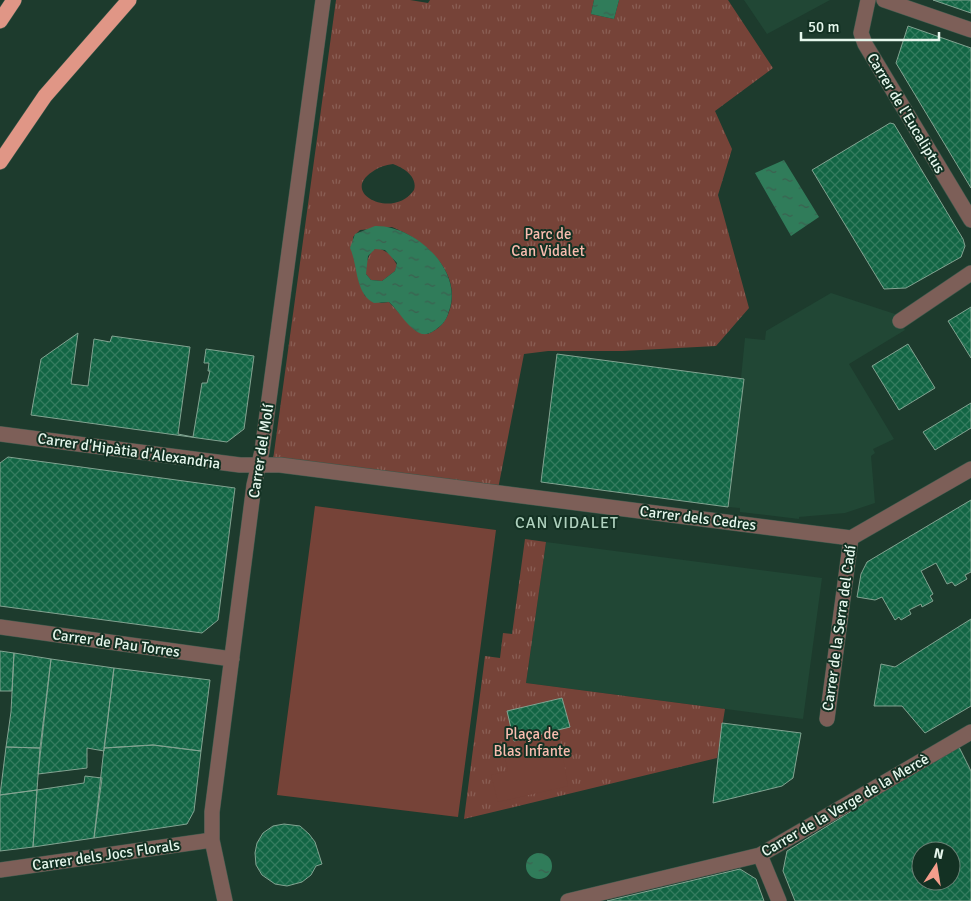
<svg xmlns="http://www.w3.org/2000/svg" width="971" height="901" viewBox="0 0 971 901" font-family="Signika,sans-serif">
  <style>
    .built { fill: #214735 }
    .grass { fill: url(#grass-tufts); fill-rule: evenodd }
    .pitch { fill: #764338 }
    .water { fill: url(#water-ripples); fill-rule: evenodd }
    .building { fill: url(#building-cross-hatch); stroke: #82a391; fill-rule: evenodd }
    .lines { fill: none; stroke-linecap: round; stroke-linejoin: round }
    .minor-casing { stroke: #3d594c; stroke-width: 16 }
    .highway-casing { stroke: #3d594c; stroke-width: 16 }
    .minor { stroke: #7d5f58; stroke-width: 15 }
    .highway { stroke: #e09686; stroke-width: 15 }
    .labels { text-anchor: middle; dominant-baseline: central; stroke-width: 4; stroke-linejoin: round; paint-order: stroke }
    .street-label { font-size: 15px; fill: #e6f7ed; stroke: #133123 }
    .park-label { font-size: 15px; fill: #f9bcaf; stroke: #133123 }
    .neighbourhood-label { font-size: 16px; letter-spacing: 1px; fill: #afd1be; stroke: #133123 }
  </style>
  <defs>
    <pattern id="grass-tufts" width="24" height="20" patternUnits="userSpaceOnUse" patternTransform="scale(1.25)"><rect width="24" height="20" fill="#764338"/><path d="M3 7l-1-3M5 7V3M7 7l1-3M15 17l-1-3M17 17v-4M19 17l1-3" fill="none" stroke="#8a5f55"/></pattern>
    <pattern id="water-ripples" width="26" height="14" patternUnits="userSpaceOnUse" patternTransform="scale(1.25)"><rect width="26" height="14" fill="#307c5a"/><path d="M2 4q2-2 4 0t4 0M15 11q2-2 4 0t4 0" fill="none" stroke="#3c6050"/></pattern>
    <pattern id="building-cross-hatch" width="8" height="8" patternUnits="userSpaceOnUse" patternTransform="scale(1.25)"><rect width="8" height="8" fill="#126544"/><path d="M0 0l8 8M0 8l8-8" fill="none" stroke="#347c5f"/></pattern>
  </defs>
  <rect width="100%" height="100%" fill="#1d3b2d"/>
  <path class="built" d="M744 0H830L767 34Z
    M831 293 895 314 905 330 849 364 894 439 873 449 875 453 871 456 875 503 845 513 799 517V519L740 512V508L728 507 744 379 741 378 745 338 765 340 766 331Z
    M546 542 822 578 803 719 526 683Z"/>
  <path class="grass" d="M336 0H410L428 3 430 0H594L591 14 614 19 619 0H728L773 68 715 111 732 149 718 195 749 308 716 346 622 351H548L524 354 498 489 273 460ZM393 164C404 168 418 177 414 190 394 220 339 194 372 172 379 167 385 165 393 164ZM392 227C426 240 463 274 449 312 445 323 439 329 428 334L416 331 389 302 381 303 365 296 359 282 353 237 360 230Z
    M379 248 390 254 397 265 395 271 382 281 371 280 366 274V263L372 250Z
    M525 539 546 542 526 683 725 709 717 758 464 819 485 656 500 658 503 633 512 634Z"/>
  <path class="pitch" d="M315 506 496 530 458 817 277 795Z
    M559 735 568 786 498 802 491 775 508 771 503 748Z"/>
  <path class="water" d="M594 0H619L614 19 591 14Z
    M784 160 819 217 791 236 755 173Z
    M375 226C415 225 464 270 449 311 447 318 445 322 439 327 434 331 429 335 422 334 409 330 399 311 389 302L374 303C355 294 358 265 350 248L355 234ZM375 249 385 250 397 263 395 271 382 281 371 280 366 274 368 256Z
    M526 866a13 13 0 1 1 26 0a13 13 0 1 1-26 0Z"/>
  <path class="building" d="M933 0H971V13Z
    M908 26 971 48V188L896 63Z
    M890 123 894 124 963 239 965 246 961 257 906 288 884 289 812 170Z
    M971 307V358L948 321Z
    M78 333 71 384 88 386 94 339 110 342 112 336 190 347 178 434 193 437 202 383H207L210 371H208L209 363H204L206 349 254 356 244 429 227 442 31 415 41 359Z
    M908 344 935 388 899 410 872 366Z
    M557 354 744 379 728 507 541 482Z
    M971 403V428L935 450 923 432Z
    M8 457 235 488 218 620 202 633 0 606V463Z
    M971 500V572L965 575 967 579 955 586 952 582 947 584 936 563 921 571 933 594 930 596 933 601 922 607 921 604 909 610 911 614 901 620 899 617 895 620 882 597 875 600 857 597 861 574 867 562Z
    M971 619V706L925 733 902 706H874L881 664 895 667Z
    M0 651 14 653 12 691H0Z
    M14 653 51 659 40 748 6 747 11 712Z
    M51 659 114 668 104 751 87 748V768L38 774Z
    M114 668 210 680 201 751 153 745 104 748Z
    M562 698 570 727 514 741 507 711Z
    M722 723 801 733 793 778 782 786 713 803Z
    M153 745 201 751 194 811 187 824 94 838 104 748Z
    M958 745 971 771V901H795L783 871 787 851ZM921 851H951V881H921Z
    M6 747 40 748 37 790 0 795Z
    M85 776 102 778 94 838 33 847 37 790 84 783Z
    M37 790 33 847 0 851V795Z
    M284 824 300 826 309 834 315 842 322 864 316 866 311 875 302 882 287 886 275 884 262 875 256 865 255 853 257 843 263 833 273 826Z
    M740 869 756 879 764 901H607Z"/>
  <g class="lines">
    <defs>
      <path id="minor" d="M868 0 861 33 865 44 971 220
        M884 0 971 30
        M900 321 971 273
        M0 434 240 465H280L851 538 971 469
        M0 627 232 659
        M827 719 851 538
        M760 855 779 901
        M0 870 212 840
        M225 901 212 840V812L254 485 262 451 323 0
        M568 901 760 855 971 732"/>
      <path id="highway" d="M0 21 14 0
        M0 162 45 96 129 0"/>
    </defs>
    <use href="#minor" class="minor-casing"/>
    <use href="#highway" class="highway-casing"/>
    <use href="#minor" class="minor"/>
    <use href="#highway" class="highway"/>
  </g>
  <g class="labels">
    <g class="street-label">
      <text transform="translate(906 113) rotate(59)">Carrer de l'Eucaliptus</text>
      <text transform="translate(129 451) rotate(8)">Carrer d'Hipàtia d'Alexandria</text>
      <text transform="translate(261 451) rotate(-81)">Carrer del Molí</text>
      <text transform="translate(698 518) rotate(7)">Carrer dels Cedres</text>
      <text transform="translate(839 628) rotate(-82)">Carrer de la Serra del Cadí</text>
      <text transform="translate(116 643) rotate(8)">Carrer de Pau Torres</text>
      <text transform="translate(845 805) rotate(-30)">Carrer de la Verge de la Mercè</text>
      <text transform="translate(106 855) rotate(-8)">Carrer dels Jocs Florals</text>
    </g>
    <g class="park-label">
      <text x="548" y="234">Parc de<tspan x="548" dy="17">Can Vidalet</tspan></text>
      <text x="532" y="734">Plaça de<tspan x="532" dy="17">Blas Infante</tspan></text>
    </g>
    <g class="neighbourhood-label">
      <text x="567" y="523">CAN VIDALET</text>
    </g>
  </g>
  <g transform="translate(936 866) rotate(12)"><circle r="24" fill="#133123" stroke="#678074"/>
  <path d="M0-4L9 19L0 12L-9 19Z" fill="#f49d8b"/>
  <text y="-8" font-size="14" font-weight="bold" text-anchor="middle" fill="#e6f7ed">N</text>
  </g>
  <path d="M801 32v8h138v-8" fill="none" stroke="#e6f7ed" stroke-width="2.5"/>
  <text x="808" y="32" font-size="15" fill="#e6f7ed" stroke="#133123" stroke-width="4" paint-order="stroke">50 m</text>
</svg>
